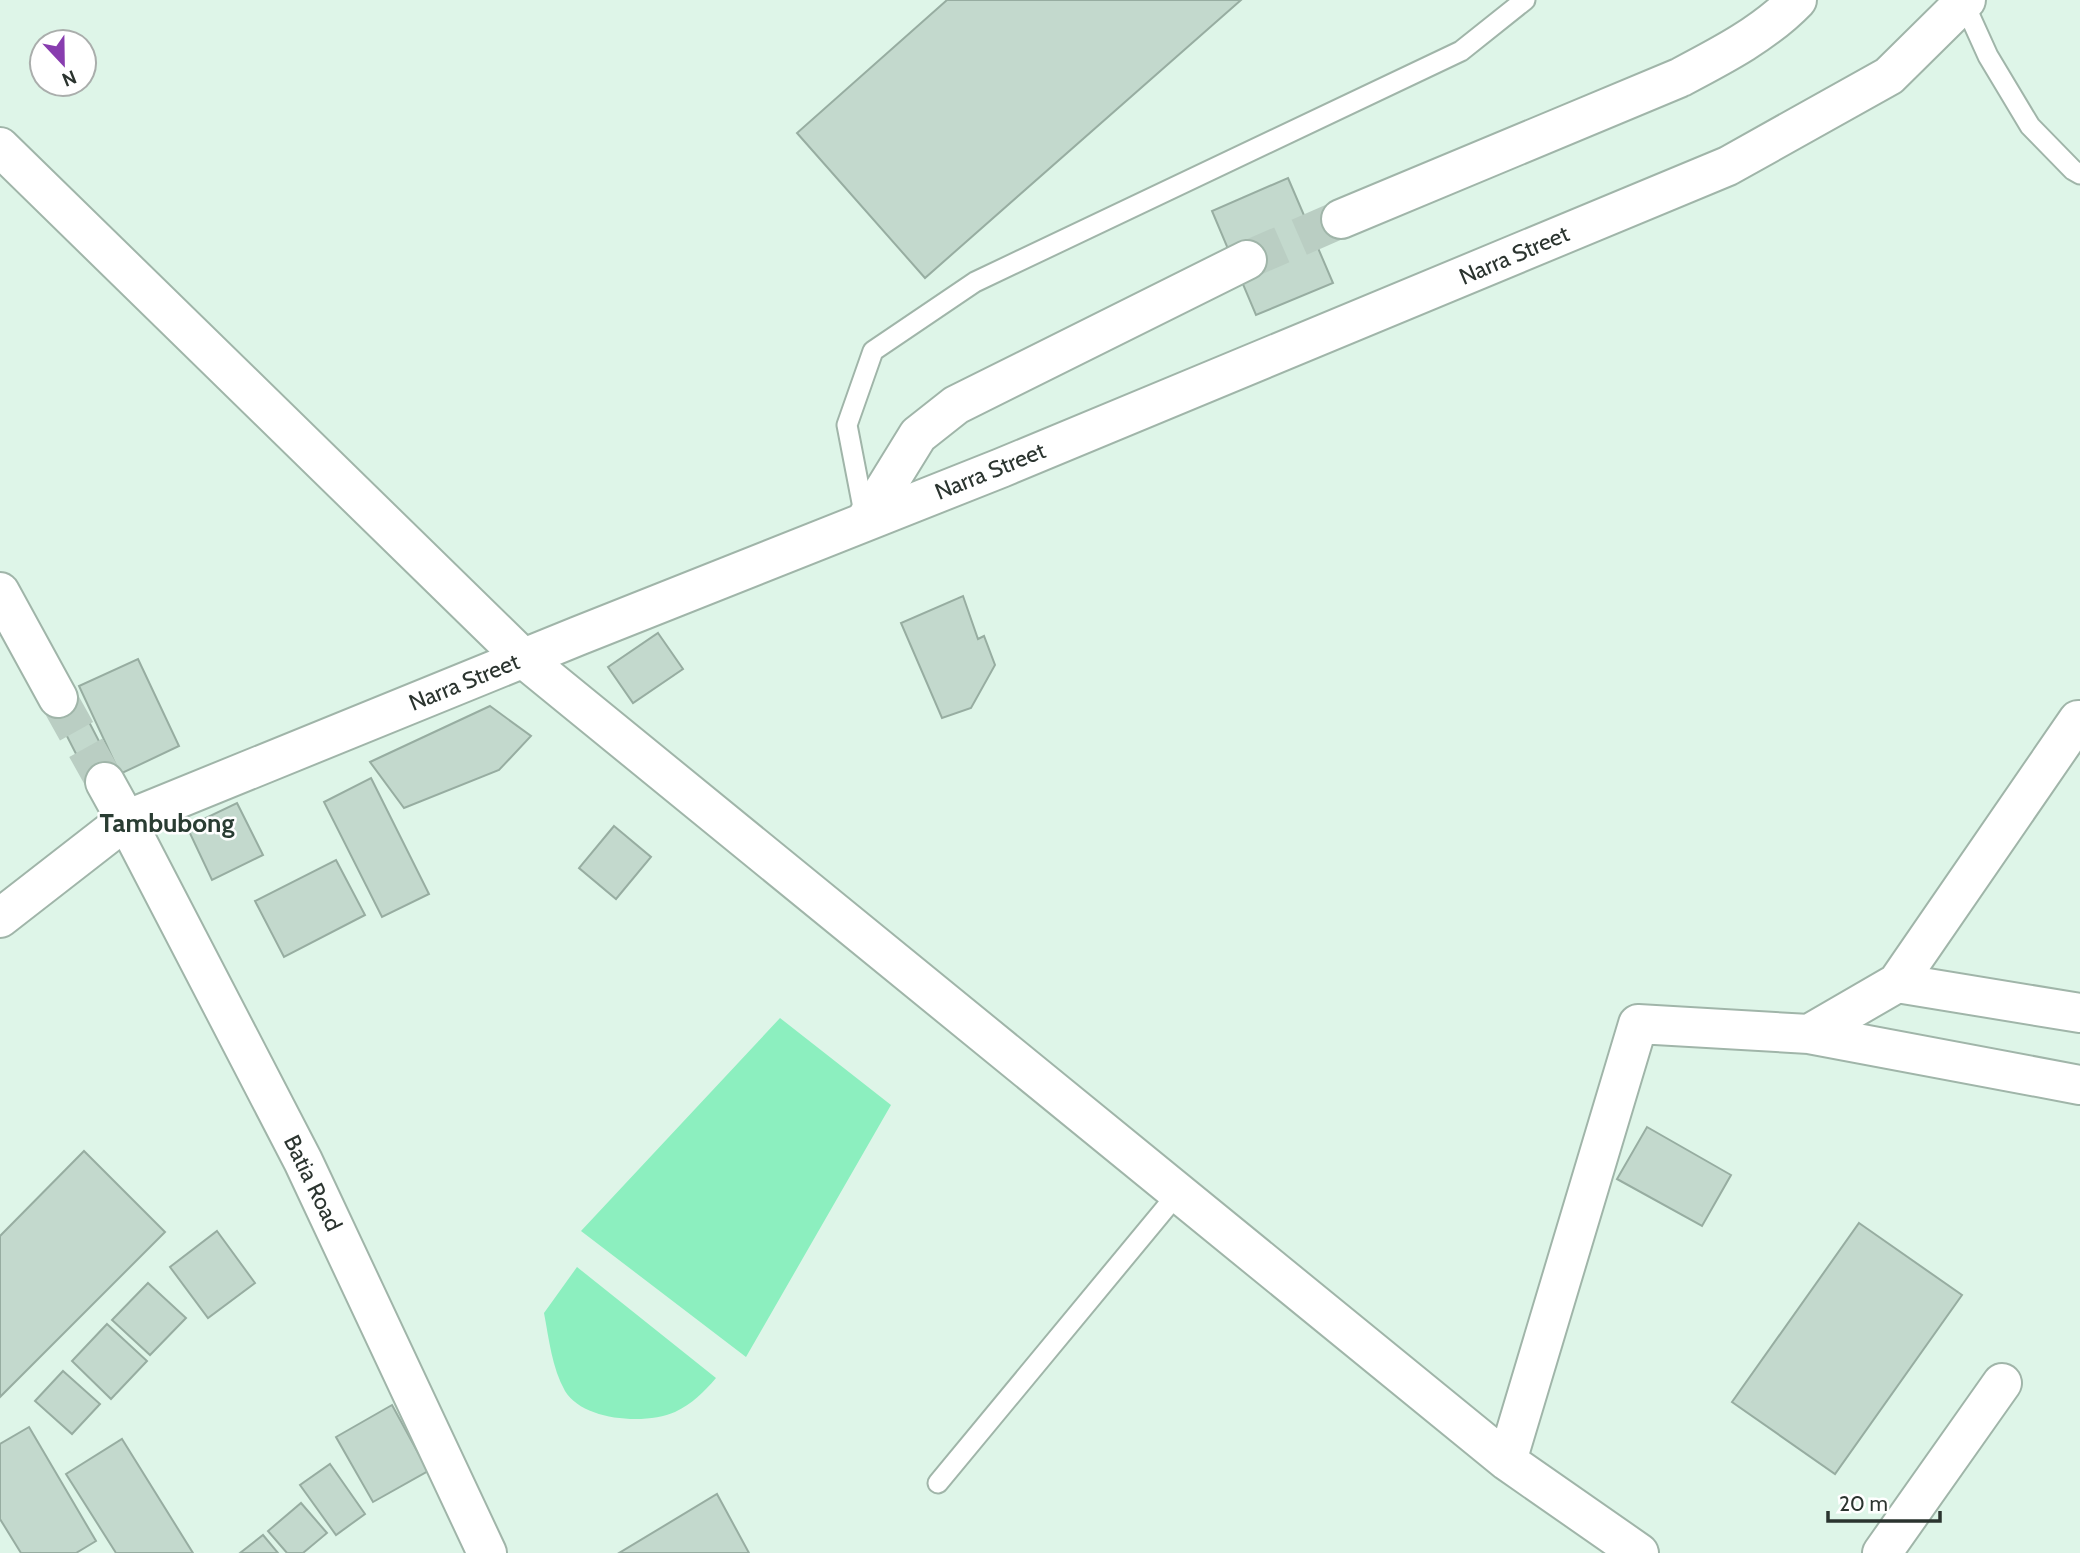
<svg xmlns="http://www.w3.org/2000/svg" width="2080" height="1553" viewBox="0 0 2080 1553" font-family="Cabin,sans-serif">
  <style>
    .water { fill: #8cefbf }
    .building { fill: #c3d9cd; stroke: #97ada1; stroke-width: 2 }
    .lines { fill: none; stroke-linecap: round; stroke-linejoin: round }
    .minor-tunnel { stroke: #bacec3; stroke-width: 38; stroke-dasharray: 38 19; stroke-linecap: butt }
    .motorway-tunnel { stroke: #bacec3; stroke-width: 38; stroke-dasharray: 38 19; stroke-linecap: butt }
    .service-casing { stroke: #a0b5a9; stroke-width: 23 }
    .minor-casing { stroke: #a0b5a9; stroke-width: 42 }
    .tertiary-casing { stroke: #a0b5a9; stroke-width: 42 }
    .secondary-casing { stroke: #a0b5a9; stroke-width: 42 }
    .motorway-casing { stroke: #a0b5a9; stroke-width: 42 }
    .service { stroke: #fff; stroke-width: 19 }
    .minor { stroke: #fff; stroke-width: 38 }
    .tertiary { stroke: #fff; stroke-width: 38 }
    .secondary { stroke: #fff; stroke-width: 38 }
    .motorway { stroke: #fff; stroke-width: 38 }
    .labels { text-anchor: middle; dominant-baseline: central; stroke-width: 5; stroke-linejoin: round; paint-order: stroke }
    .street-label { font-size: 23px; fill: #2b342f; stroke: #fff }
    .quarter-label { font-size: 26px; font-weight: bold; fill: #2a3d33; stroke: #fff }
  </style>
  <rect width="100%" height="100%" fill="#def5e8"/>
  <path class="water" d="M780 1018 891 1105 746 1357 581 1231Z
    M577 1267 716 1378C704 1392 692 1404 675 1412 646 1425 583 1421 565 1391 552 1368 549 1339 544 1313Z"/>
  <path class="building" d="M947 0H1241L925 278 797 133Z
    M1288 178 1333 283 1256 315 1212 211Z
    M963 596 978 639 984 636 995 665 971 708 942 718 901 623Z
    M658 633 683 669 633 703 608 667Z
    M138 659 179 746 120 774 79 686Z
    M73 691 117 776 93 787 50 703Z
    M490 706 531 736 499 770 404 808 370 762Z
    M371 778 429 894 382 917 324 802Z
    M237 803 263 855 212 880 187 827Z
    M614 826 651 857 616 899 579 868Z
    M336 860 365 915 284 957 255 901Z
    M1647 1127 1731 1175 1702 1226 1617 1179Z
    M84 1151 165 1232 0 1397V1236Z
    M1859 1223 1962 1295 1835 1474 1732 1402Z
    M217 1231 255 1283 208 1318 170 1267Z
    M148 1283 186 1318 150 1355 112 1320Z
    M107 1324 147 1361 111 1399 72 1361Z
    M63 1371 100 1404 72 1434 35 1401Z
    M392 1405 428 1471 373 1502 336 1437Z
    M29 1427 96 1541 76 1553H21L0 1519V1444Z
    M122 1439 193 1553H116L66 1474Z
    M330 1464 365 1514 336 1535 300 1485Z
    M717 1494 749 1553H619Z
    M301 1503 327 1533 303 1553H287L268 1531Z
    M263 1535 278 1553H240Z"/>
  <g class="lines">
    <path class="minor-tunnel" d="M58 698 105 782"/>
    <path class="motorway-tunnel" d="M1247 260 1341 219"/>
    <defs>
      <path id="service" d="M1964 3 1988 56 2030 126 2073 170 2080 174
        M865 518 847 425 873 351 975 282 1461 51 1525 0
        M938 1483 1178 1193"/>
      <path id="minor" d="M0 147 523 658 1507 1461 1639 1553
        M0 592 58 698
        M105 782 126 820
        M1897 983 2078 720 2080 721
        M1809 1034 1897 983 2080 1013
        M1507 1461 1638 1024 1809 1034 2080 1085
        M1882 1553 2002 1383"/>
      <path id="tertiary" d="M126 820 303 1161 487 1553"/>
      <path id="secondary" d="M0 918 126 820 578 636 1001 468 1728 166 1889 76 1966 0"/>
      <path id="motorway" d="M1341 219 1679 78C1721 56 1764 34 1797 0
        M865 521 918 435 956 405 1247 260"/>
    </defs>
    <use href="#service" class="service-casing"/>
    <use href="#minor" class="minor-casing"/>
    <use href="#tertiary" class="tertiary-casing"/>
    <use href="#secondary" class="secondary-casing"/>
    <use href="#motorway" class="motorway-casing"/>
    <use href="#service" class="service"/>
    <use href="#minor" class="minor"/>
    <use href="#tertiary" class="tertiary"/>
    <use href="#secondary" class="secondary"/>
    <use href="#motorway" class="motorway"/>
  </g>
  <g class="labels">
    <g class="street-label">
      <text transform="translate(1514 255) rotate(-23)">Narra Street</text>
      <text transform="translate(990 471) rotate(-22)">Narra Street</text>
      <text transform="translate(464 682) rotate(-22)">Narra Street</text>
      <text transform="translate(313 1183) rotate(64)">Batia Road</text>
    </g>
    <g class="quarter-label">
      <text x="167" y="823">Tambubong</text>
    </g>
  </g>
  <g transform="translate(63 63) rotate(158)"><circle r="33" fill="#ffffff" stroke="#aaaeac" stroke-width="2"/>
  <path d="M0-5L12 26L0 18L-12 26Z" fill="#883daf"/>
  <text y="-10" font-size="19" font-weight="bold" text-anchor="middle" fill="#2b342f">N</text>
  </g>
  <path d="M1828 1511v10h112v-10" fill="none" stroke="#2b342f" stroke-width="3.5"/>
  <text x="1839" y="1511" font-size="21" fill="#2b342f" stroke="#ffffff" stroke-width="5" paint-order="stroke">20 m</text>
</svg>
